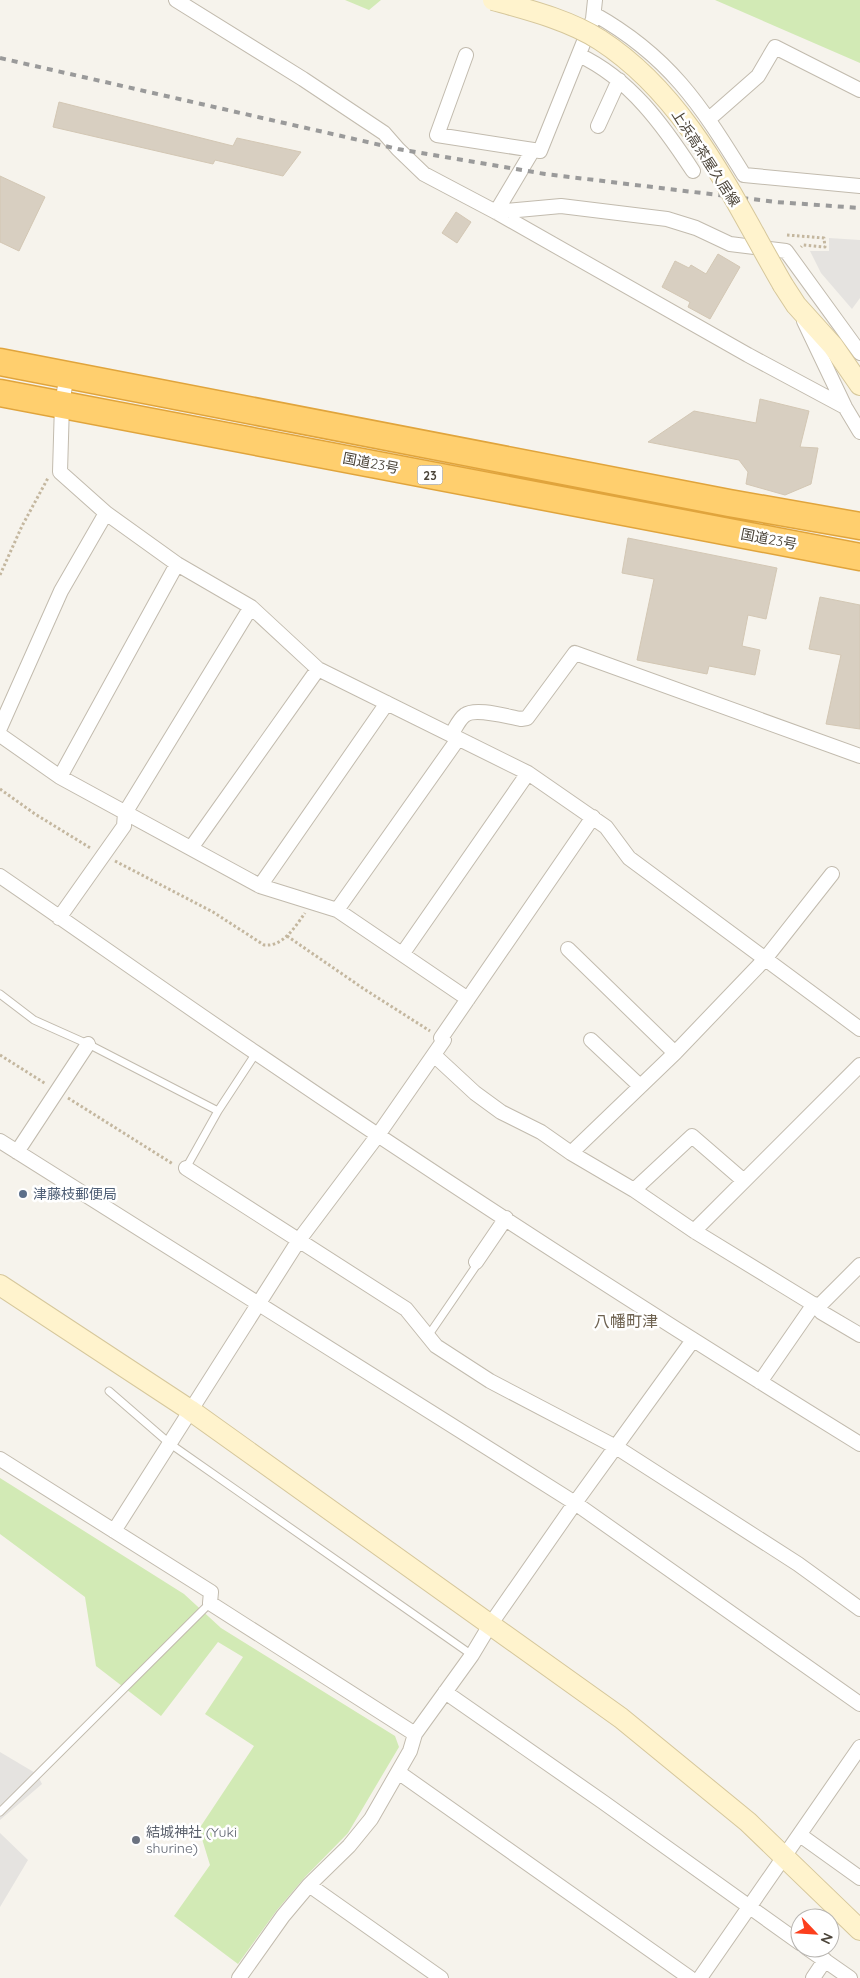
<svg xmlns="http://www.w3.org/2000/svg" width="860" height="1978" viewBox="0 0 860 1978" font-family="Quicksand,'Noto Sans JP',sans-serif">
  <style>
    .green { fill: #d2eab5 }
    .parking { fill: #e5e3e0 }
    .building { fill: #d8cfc1; stroke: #d3c7b4 }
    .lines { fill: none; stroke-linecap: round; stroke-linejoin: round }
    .lane-casing { stroke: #c2bbae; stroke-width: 9 }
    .street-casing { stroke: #c2bbae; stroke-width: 16 }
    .secondary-casing { stroke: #d6c79b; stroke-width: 22 }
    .highway-casing { stroke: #e0a43c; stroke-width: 29 }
    .path { stroke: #c4b79f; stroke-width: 3; stroke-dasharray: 2.5 2.5; stroke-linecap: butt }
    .lane { stroke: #fff; stroke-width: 7 }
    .street { stroke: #fff; stroke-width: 14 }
    .secondary { stroke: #fff3cd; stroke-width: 20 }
    .highway { stroke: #ffcf6e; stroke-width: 26 }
    .rail { stroke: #9a9a9a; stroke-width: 4; stroke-dasharray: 6 6; stroke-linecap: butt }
    .secondary-bridge-casing { stroke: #d6c79b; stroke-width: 22; stroke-linecap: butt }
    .secondary-bridge { stroke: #fff3cd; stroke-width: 20 }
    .service-dot { fill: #5c6f8a; stroke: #fff; stroke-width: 2 }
    .worship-dot { fill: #6b7280; stroke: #fff; stroke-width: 2 }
    .labels { text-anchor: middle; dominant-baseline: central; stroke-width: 5; stroke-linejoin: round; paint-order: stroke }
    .shield { fill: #fff; stroke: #817c74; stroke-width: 1 }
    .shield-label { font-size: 12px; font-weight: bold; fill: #4b4439 }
    .street-label { font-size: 14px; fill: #4b4439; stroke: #fff }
    .service-label { font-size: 14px; fill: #4e5e75; stroke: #fff; text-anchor: start }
    .worship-label { font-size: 14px; fill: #5b616d; stroke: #fff; text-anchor: start }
    .quarter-label { font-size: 16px; fill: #6e6250; stroke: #fff }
  </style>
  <rect width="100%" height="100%" fill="#f6f3ec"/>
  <path class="green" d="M345 0H381L369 10Z
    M715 0H860V63Z
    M0 1478 184 1594 221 1628 395 1736 399 1747 348 1833 305 1877 277 1910 238 1964 174 1916 210 1865 199 1829 254 1746 205 1714 243 1657 218 1642 161 1716 96 1666 85 1597 0 1534Z"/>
  <path class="parking" d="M829 238 860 240V298L852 309 821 273 810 251H829Z
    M0 1752 37 1774 42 1784 0 1820Z
    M0 1833 28 1860 0 1907Z"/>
  <path class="building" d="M59 102 233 146 237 138 301 152 283 176 215 160 213 164 53 127Z
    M0 176 45 197 19 251 0 242Z
    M456 212 471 222 457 243 442 233Z
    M718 254 740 267 710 319 688 307 690 302 662 287 675 261 689 268 691 265 706 274Z
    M760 399 809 411 800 447 818 448 811 484 785 495 746 484 748 472 739 460 648 442 694 411 756 423Z
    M628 538 777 568 766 619 748 615 742 646 760 650 755 675 709 666 707 674 637 660 654 579 622 573Z
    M820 597 860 605V729L826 724 841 655 809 649Z"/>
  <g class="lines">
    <defs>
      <path id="lane" d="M0 994 34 1020 90 1045 218 1111
        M186 1168 218 1111 256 1053
        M428 1336 476 1266V1262
        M109 1391 169 1443 472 1655
        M0 1812 210 1603"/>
      <path id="street" d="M176 0 303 79 384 133 398 149 424 174 496 212 748 355 845 407
        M594 14C669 56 700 104 744 175L860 186
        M466 55 437 135 540 151 593 19 595 0
        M579 55C630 79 663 125 693 171
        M709 119 758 76 775 47 860 90
        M598 126 619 80
        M496 212 561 206 667 219 696 228 730 244 786 251 860 353
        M496 212 533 150
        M804 321 845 407 860 432
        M67 374 62 404 60 472 106 513 177 564 251 607 318 669 528 773 606 827 629 858 860 1029
        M0 728 61 591 106 513
        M0 735 60 777 260 886 337 910 468 999
        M451 735C455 729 459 719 465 715 476 707 508 717 521 719L527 718 575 653 860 756
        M60 777 177 564
        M191 848 318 669
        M0 876C86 935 170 995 256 1053 454 1188 656 1318 860 1444
        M260 886 387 703
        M337 910 458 739
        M59 918 124 826 125 813 251 607
        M568 949 675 1053
        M403 953 528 773
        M441 1038 593 817
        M591 1040 640 1086
        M435 1056 475 1093 501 1112 541 1132 571 1153 634 1190 694 1231 818 1307
        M0 1141 575 1503 860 1704
        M17 1152 88 1044
        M571 1153 675 1053 765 959 832 874
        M186 1168 406 1309 436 1346 490 1381 616 1447 798 1564 860 1609
        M634 1190 692 1136 744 1181
        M694 1231 860 1065
        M476 1262 506 1218
        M860 1265 818 1307 821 1312 860 1335
        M760 1382 814 1304
        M0 1459 211 1592 210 1603 415 1734
        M114 1531 299 1240 378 1135 444 1040
        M445 1692 603 1802 800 1943
        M398 1772 690 1978
        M800 1835 860 1878
        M309 1885 441 1978
        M807 1948 850 1978
        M239 1978 283 1916 309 1885 349 1846 371 1819 410 1751 415 1734 472 1655 490 1625 575 1503 693 1340
        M700 1978 860 1747
        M813 1978 825 1960"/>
      <path id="secondary" d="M783 285 796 305 833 346 860 385
        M0 1285 190 1410 621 1718 748 1822 860 1930"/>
      <path id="highway" d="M0 362 729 503 860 526
        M0 393 860 557"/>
    </defs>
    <use href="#lane" class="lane-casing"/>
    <use href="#street" class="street-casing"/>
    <use href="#secondary" class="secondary-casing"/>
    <use href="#highway" class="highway-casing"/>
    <path class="path" d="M787 235 824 238 825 247 803 245 801 247
      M0 575 22 526 48 478
      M0 789 35 814 92 849
      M115 861 213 912 264 945C283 947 295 927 305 913
      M287 936 364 989 430 1031
      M0 1055 46 1084
      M68 1098 173 1164"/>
    <use href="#lane" class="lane"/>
    <use href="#street" class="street"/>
    <use href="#secondary" class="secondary"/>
    <use href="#highway" class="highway"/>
    <path class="rail" d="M0 58 398 149 545 174 776 202 860 208"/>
    <defs>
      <path id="secondary-bridge" d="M493 0C529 10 569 20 600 40 688 97 732 197 783 285"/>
    </defs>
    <use href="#secondary-bridge" class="secondary-bridge-casing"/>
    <use href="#secondary-bridge" class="secondary-bridge"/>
  </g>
  <circle class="service-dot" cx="23" cy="1194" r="5"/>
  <circle class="worship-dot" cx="136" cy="1840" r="5"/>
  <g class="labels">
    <rect class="shield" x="417.5" y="465.5" width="25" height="19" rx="4"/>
    <g class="shield-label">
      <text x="430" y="475">23</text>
    </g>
    <g class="street-label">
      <text transform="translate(706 158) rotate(57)">上浜高茶屋久居線</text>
      <text transform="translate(371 463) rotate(11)">国道23号</text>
      <text transform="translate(769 539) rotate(11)">国道23号</text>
    </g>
    <g class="service-label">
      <text x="33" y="1194">津藤枝郵便局</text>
    </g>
    <g class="worship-label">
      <text x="146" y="1832">結城神社 (Yuki<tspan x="146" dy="16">shurine)</tspan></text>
    </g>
    <g class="quarter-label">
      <text x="626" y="1321">八幡町津</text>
    </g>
  </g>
  <g transform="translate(815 1933) rotate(115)"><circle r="24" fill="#ffffff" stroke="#b7b4b0"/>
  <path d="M0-4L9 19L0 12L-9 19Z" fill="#fc3f1d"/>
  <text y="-8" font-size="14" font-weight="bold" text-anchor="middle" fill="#4b4439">N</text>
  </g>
</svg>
